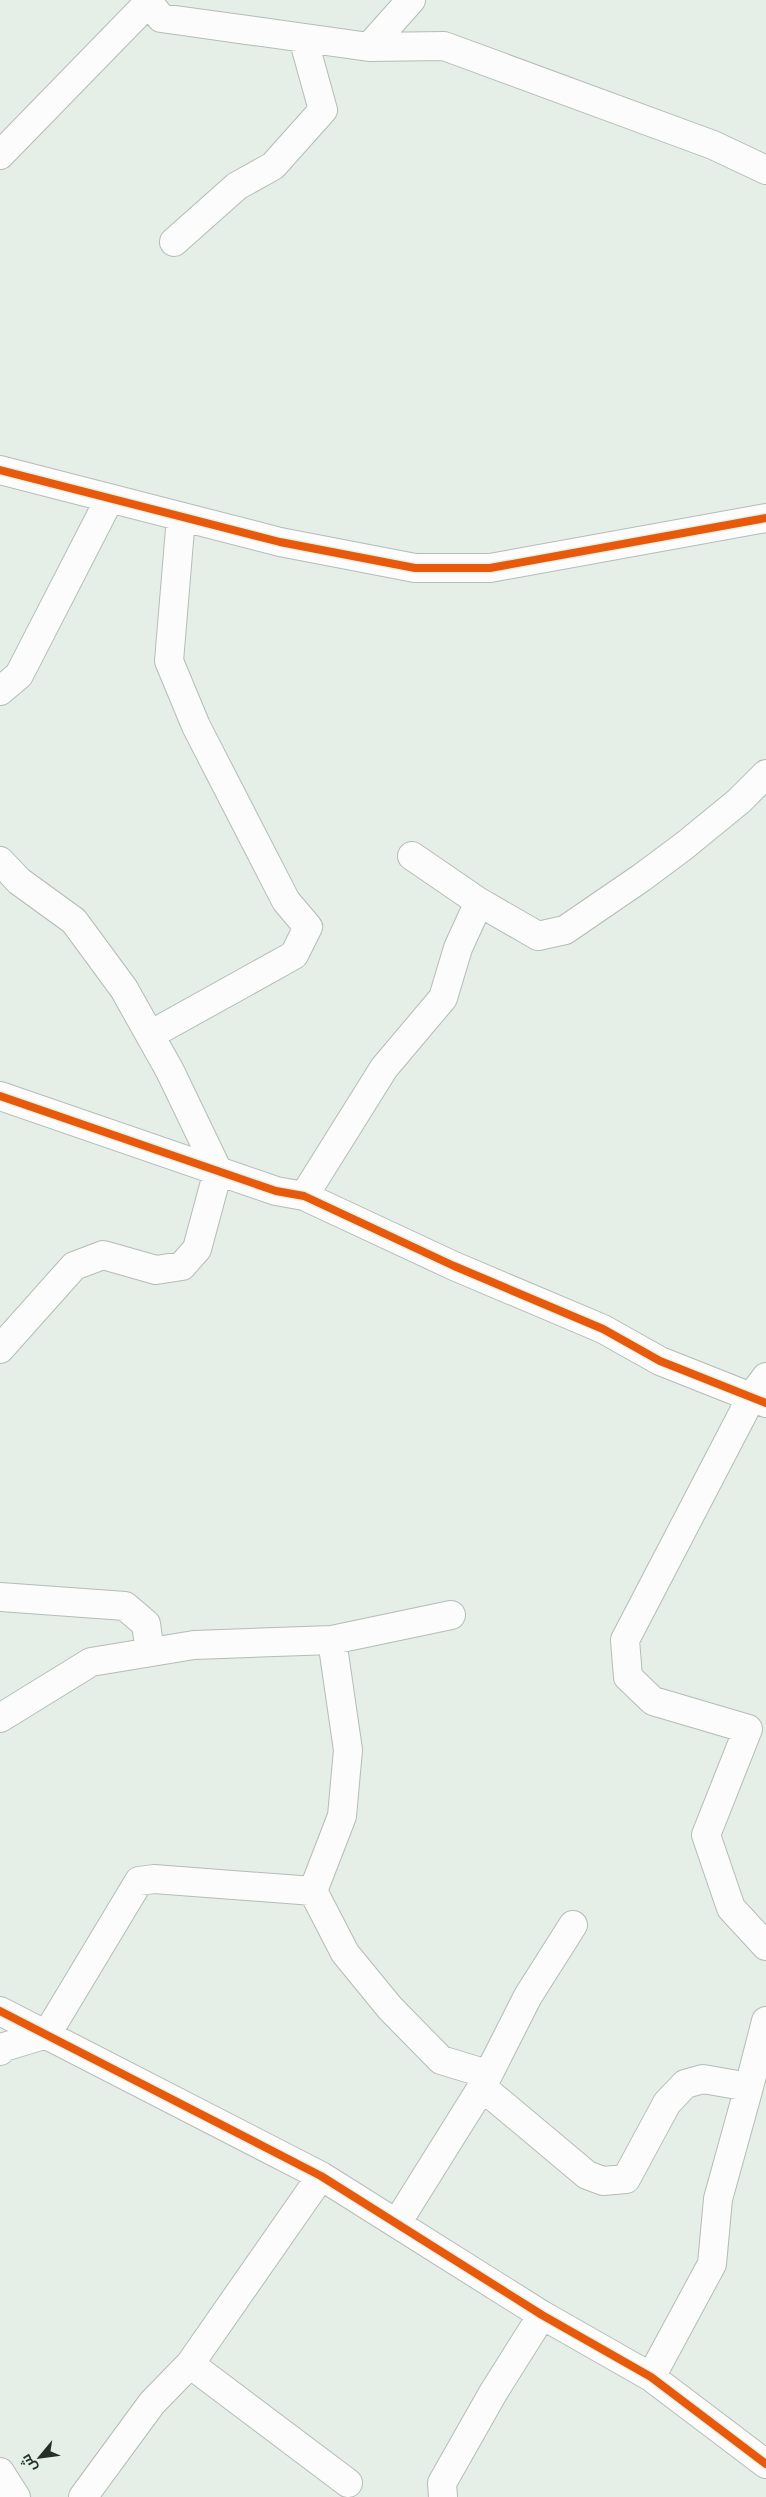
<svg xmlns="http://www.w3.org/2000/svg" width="766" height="2497" viewBox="0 0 766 2497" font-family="Overpass,Cairo,sans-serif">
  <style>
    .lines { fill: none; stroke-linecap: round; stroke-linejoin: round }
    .minor-casing { stroke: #b5bcb7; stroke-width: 30 }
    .minor { stroke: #fbfcfb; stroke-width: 28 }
    .cycleway-casing { stroke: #e1f2e5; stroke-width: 11 }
    .cycleway { stroke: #e8590c; stroke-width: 8 }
  </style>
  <rect width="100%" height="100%" fill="#e5eee7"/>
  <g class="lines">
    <defs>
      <path id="minor" d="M147 0 161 18 369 47 444 46 713 145 766 170
        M369 47 411 0
        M0 155 149 2
        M174 242 237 186 273 166 323 110 303 38
        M0 470 280 542 415 568H490L766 518
        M0 691 19 675 110 498
        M0 861 19 881 74 921 124 989 170 1071 218 1171 197 1249 182 1266 156 1270 103 1255 74 1266 0 1349
        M479 902 538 936 565 930 641 878 684 846 739 801 766 774
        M150 1035 294 955 308 927 286 901 196 726 169 661 181 517
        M0 1096 276 1191 304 1196 454 1266 603 1329 660 1361 766 1403
        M304 1196 384 1068 443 998 458 948 479 902 412 856
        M766 1377 752 1396 625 1640 628 1677 653 1701 748 1729 706 1835 731 1908 766 1946
        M0 1597 125 1606 146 1624 150 1652
        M332 1640 348 1750 342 1816 313 1891 345 1953 390 2008 441 2060 487 2074
        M0 1718 91 1662 194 1645 332 1640 451 1615
        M0 2011 321 2176 542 2315 651 2377 766 2464
        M0 2051 4 2047 47 2034 139 1881 154 1879 313 1891
        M482 2087 587 2175 603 2181 626 2179 667 2103 685 2084 703 2079 749 2087 718 2199 712 2264 651 2377
        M749 2087 766 2021
        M397 2223 482 2087 528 1996 573 1925
        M190 2364 348 2483
        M0 2472 16 2497
        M83 2497 152 2403 190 2364 321 2176
        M443 2497 442 2483 493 2393 542 2315"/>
    </defs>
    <use href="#minor" class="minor-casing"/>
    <use href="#minor" class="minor"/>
    <defs>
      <path id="cycleway" d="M0 470 280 542 415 568H490L766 518
        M0 1096 276 1191 304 1196 454 1266 603 1329 660 1361 766 1403
        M0 2011 321 2176 542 2315 651 2377 766 2464"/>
    </defs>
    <use href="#cycleway" class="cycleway-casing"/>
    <use href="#cycleway" class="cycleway"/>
  </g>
  <g transform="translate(40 2457) rotate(241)" stroke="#e1f2e5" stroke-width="4" paint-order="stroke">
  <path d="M0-4L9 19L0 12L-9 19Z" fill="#272e29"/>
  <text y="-8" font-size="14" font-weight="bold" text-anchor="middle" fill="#272e29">ش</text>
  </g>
</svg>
